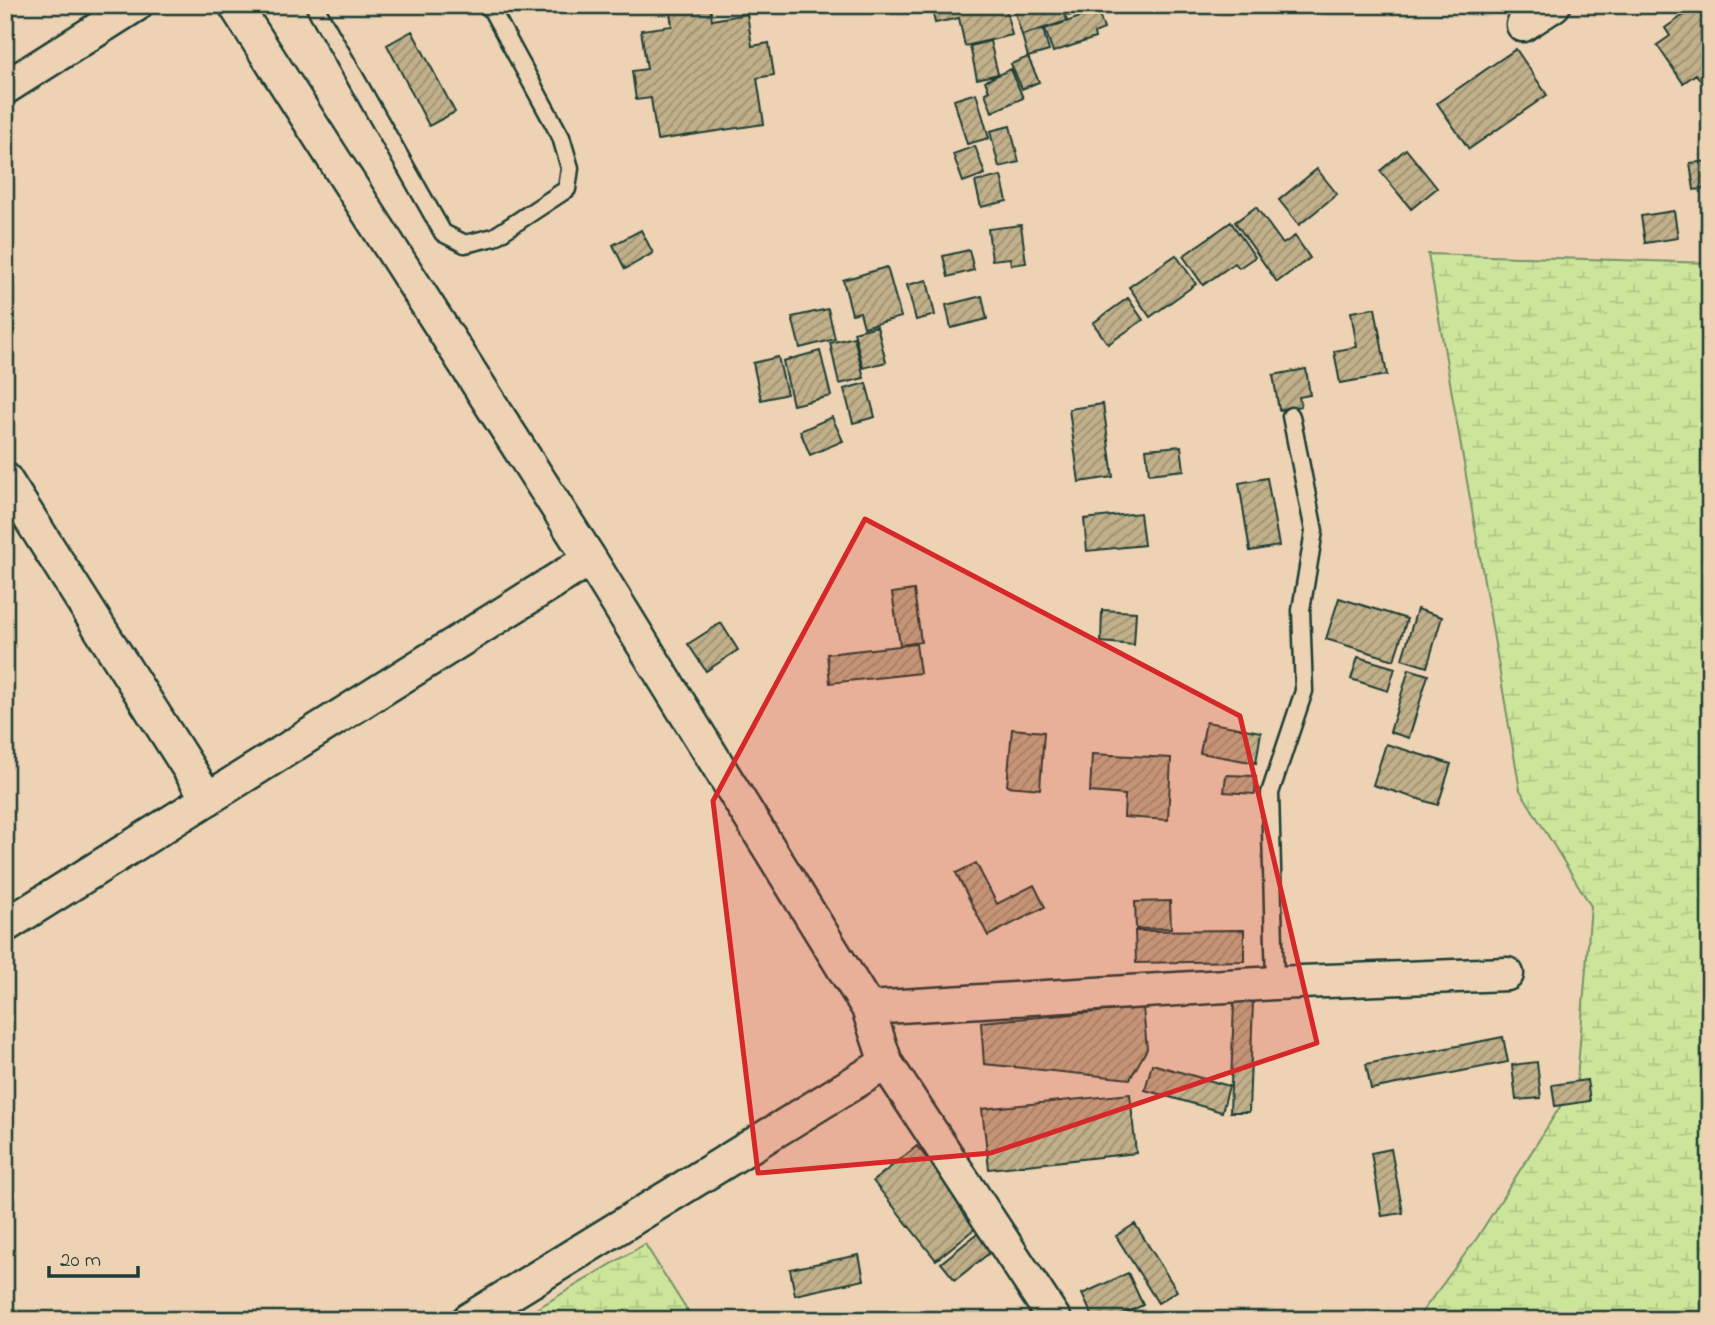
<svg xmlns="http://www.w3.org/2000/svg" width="1715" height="1325" viewBox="0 0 1715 1325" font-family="'Indie Flower',sans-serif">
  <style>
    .wetland { fill: url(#wetland-marsh); stroke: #769168; stroke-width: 2 }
    .building { fill: url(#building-hatch); stroke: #1f3d34; stroke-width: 2 }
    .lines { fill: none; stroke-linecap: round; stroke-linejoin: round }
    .service-casing { stroke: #1f3d34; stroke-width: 21 }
    .minor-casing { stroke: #1f3d34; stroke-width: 37 }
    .service { stroke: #edd3b4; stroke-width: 16 }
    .minor { stroke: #edd3b4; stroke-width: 32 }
    .marked { fill: #d62828; fill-opacity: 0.2; stroke: #d62828; stroke-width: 5; stroke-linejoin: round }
  </style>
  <defs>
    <pattern id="wetland-marsh" width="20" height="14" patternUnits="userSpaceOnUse" patternTransform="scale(1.75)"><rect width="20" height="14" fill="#cde59b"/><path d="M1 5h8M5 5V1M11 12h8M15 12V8" fill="none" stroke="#b0c586"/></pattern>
    <pattern id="building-hatch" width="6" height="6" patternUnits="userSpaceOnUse" patternTransform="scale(1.75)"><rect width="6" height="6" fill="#c1b08a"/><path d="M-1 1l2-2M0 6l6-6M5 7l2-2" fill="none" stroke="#9c9072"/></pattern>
  </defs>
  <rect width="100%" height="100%" fill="#edd3b4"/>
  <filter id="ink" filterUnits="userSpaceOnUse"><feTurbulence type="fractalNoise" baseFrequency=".0143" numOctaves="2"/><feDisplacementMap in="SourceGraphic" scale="14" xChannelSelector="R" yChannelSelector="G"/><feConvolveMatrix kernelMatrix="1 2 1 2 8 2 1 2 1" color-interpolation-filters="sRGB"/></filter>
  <g filter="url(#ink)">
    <path class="wetland" d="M1428 254 1710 263V1320H1416L1477 1238 1577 1080 1591 906 1520 790Z
      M645 1244 693 1320H518Z"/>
    <path class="building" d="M931 5H1005L1012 35 965 46 959 18 935 23Z
      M1030 5H1062L1067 21 1022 35 1014 10Z
      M1065 5H1094L1069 16Z
      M1698 5H1710V73L1700 80 1696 74 1683 83 1657 45 1670 36 1665 28Z
      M710 6 712 20 747 14 752 46 769 43 774 75 757 78 764 124 657 140 651 98 636 100 632 71 647 69 641 30 672 26 670 12Z
      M1098 11 1104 29 1094 33 1095 38 1053 52 1045 29Z
      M1043 29 1049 51 1028 57 1022 35Z
      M412 31 455 112 429 126 387 45Z
      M990 41 998 74 977 79 970 46Z
      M1516 49 1547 95 1469 149 1437 103Z
      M1028 57 1039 82 1022 89 1011 64Z
      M1011 69 1023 98 992 112 985 93 989 91 985 81Z
      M976 93 989 138 967 144 954 100Z
      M1010 126 1019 162 999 167 990 131Z
      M975 146 985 174 963 182 953 154Z
      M1406 149 1437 188 1411 209 1380 171Z
      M1710 161V188L1694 190 1690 163Z
      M1317 169 1337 194 1299 225 1279 200Z
      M1001 176 1007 201 981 207 975 182Z
      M1256 207 1283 244 1295 236 1310 258 1277 282 1235 222Z
      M1674 211 1678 238 1645 243 1641 216Z
      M1231 222 1255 257 1239 268 1235 263 1203 285 1183 256Z
      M1021 225 1026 263 1011 265 1010 258 992 260 988 229Z
      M641 230 653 253 625 269 613 245Z
      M969 250 974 270 948 277 943 256Z
      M1176 255 1196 284 1150 317 1129 287Z
      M887 267 901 317 864 327 860 312 852 314 843 280Z
      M927 280 935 315 916 320 907 285Z
      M982 296 987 319 951 328 946 305Z
      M1128 298 1143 320 1108 344 1093 323Z
      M1375 308 1387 375 1340 383 1334 351 1357 347 1351 312Z
      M828 309 835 339 800 348 792 317Z
      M877 326 886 362 863 368 854 332Z
      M854 337 864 378 839 384 830 343Z
      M820 351 831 396 793 405 783 361Z
      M778 357 787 394 761 400 753 363Z
      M1306 369 1310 395 1299 397 1301 406 1279 410 1273 375Z
      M866 383 875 417 853 423 844 389Z
      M1103 404 1113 477 1079 482 1069 409Z
      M832 417 843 441 810 455 800 431Z
      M1181 446 1184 470 1149 474 1146 449Z
      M1267 478 1279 546 1250 551 1239 483Z
      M1140 513 1144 545 1087 551 1084 519Z
      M914 590 921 642 900 645 892 593Z
      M1339 598 1407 619 1394 660 1326 639Z
      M1417 609 1442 617 1427 667 1402 659Z
      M1102 610 1136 612 1134 645 1101 642Z
      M721 623 738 650 706 671 688 644Z
      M916 644 920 673 830 683 827 654Z
      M1358 657 1395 668 1388 691 1351 679Z
      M1409 669 1428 675 1409 738 1390 732Z
      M1206 722 1261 732 1256 763 1200 753Z
      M1012 729 1044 732 1040 789 1007 786Z
      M1386 744 1451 764 1438 805 1373 785Z
      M1092 754 1171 758 1168 820 1124 817 1125 795 1090 792Z
      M1226 775 1256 776 1255 794 1224 792Z
      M976 863 997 904 1034 885 1045 907 988 936 956 873Z
      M1170 901 1171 928 1136 929 1135 902Z
      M1244 930V961L1136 963 1135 931Z
      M1234 1002H1253L1249 1112H1230Z
      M1143 1008 1147 1049 1130 1079 984 1064 981 1022Z
      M1503 1037 1508 1062 1371 1089 1366 1064Z
      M1537 1062 1541 1098 1516 1100 1512 1065Z
      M1152 1064 1229 1086 1222 1112 1145 1090Z
      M1587 1080 1590 1101 1555 1106 1552 1085Z
      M1130 1094 1136 1153 989 1169 982 1109Z
      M917 1146 979 1225 936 1260 873 1181Z
      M1391 1149 1403 1213 1382 1216 1371 1153Z
      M1135 1224 1177 1291 1158 1303 1116 1236Z
      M983 1229 997 1247 955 1280 941 1263Z
      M859 1255 864 1280 795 1295 790 1269Z
      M1128 1273 1143 1305 1111 1320H1094L1082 1294Z"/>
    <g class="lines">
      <defs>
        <path id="service" d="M314 5 443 233 465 244 494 237 567 189 570 168 561 137 489 5
          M1275 983 1270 793 1304 691 1301 610 1314 531 1291 416"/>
        <path id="minor" d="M235 5 590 559 868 1008 1275 983 1507 974
          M1523 25 1554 5
          M5 88 136 5
          M5 479 208 799
          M5 926 590 559
          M868 1008 886 1063 1055 1320
          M468 1320 886 1063"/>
      </defs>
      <use href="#service" class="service-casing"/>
      <use href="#minor" class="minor-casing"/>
      <use href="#service" class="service"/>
      <use href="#minor" class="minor"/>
    </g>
  </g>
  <path class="marked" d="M865 519 1240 716 1317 1043 991 1153 758 1173 713 801Z"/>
  <rect width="1715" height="1325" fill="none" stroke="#edd3b4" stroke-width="28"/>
  <rect x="14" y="14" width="1687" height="1297" fill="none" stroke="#1f3d34" stroke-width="2.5" filter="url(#ink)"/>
  <path d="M49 1266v10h89v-10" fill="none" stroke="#1f3d34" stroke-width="3.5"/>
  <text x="60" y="1266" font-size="21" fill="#1f3d34" stroke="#edd3b4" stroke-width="5" paint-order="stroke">20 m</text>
</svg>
